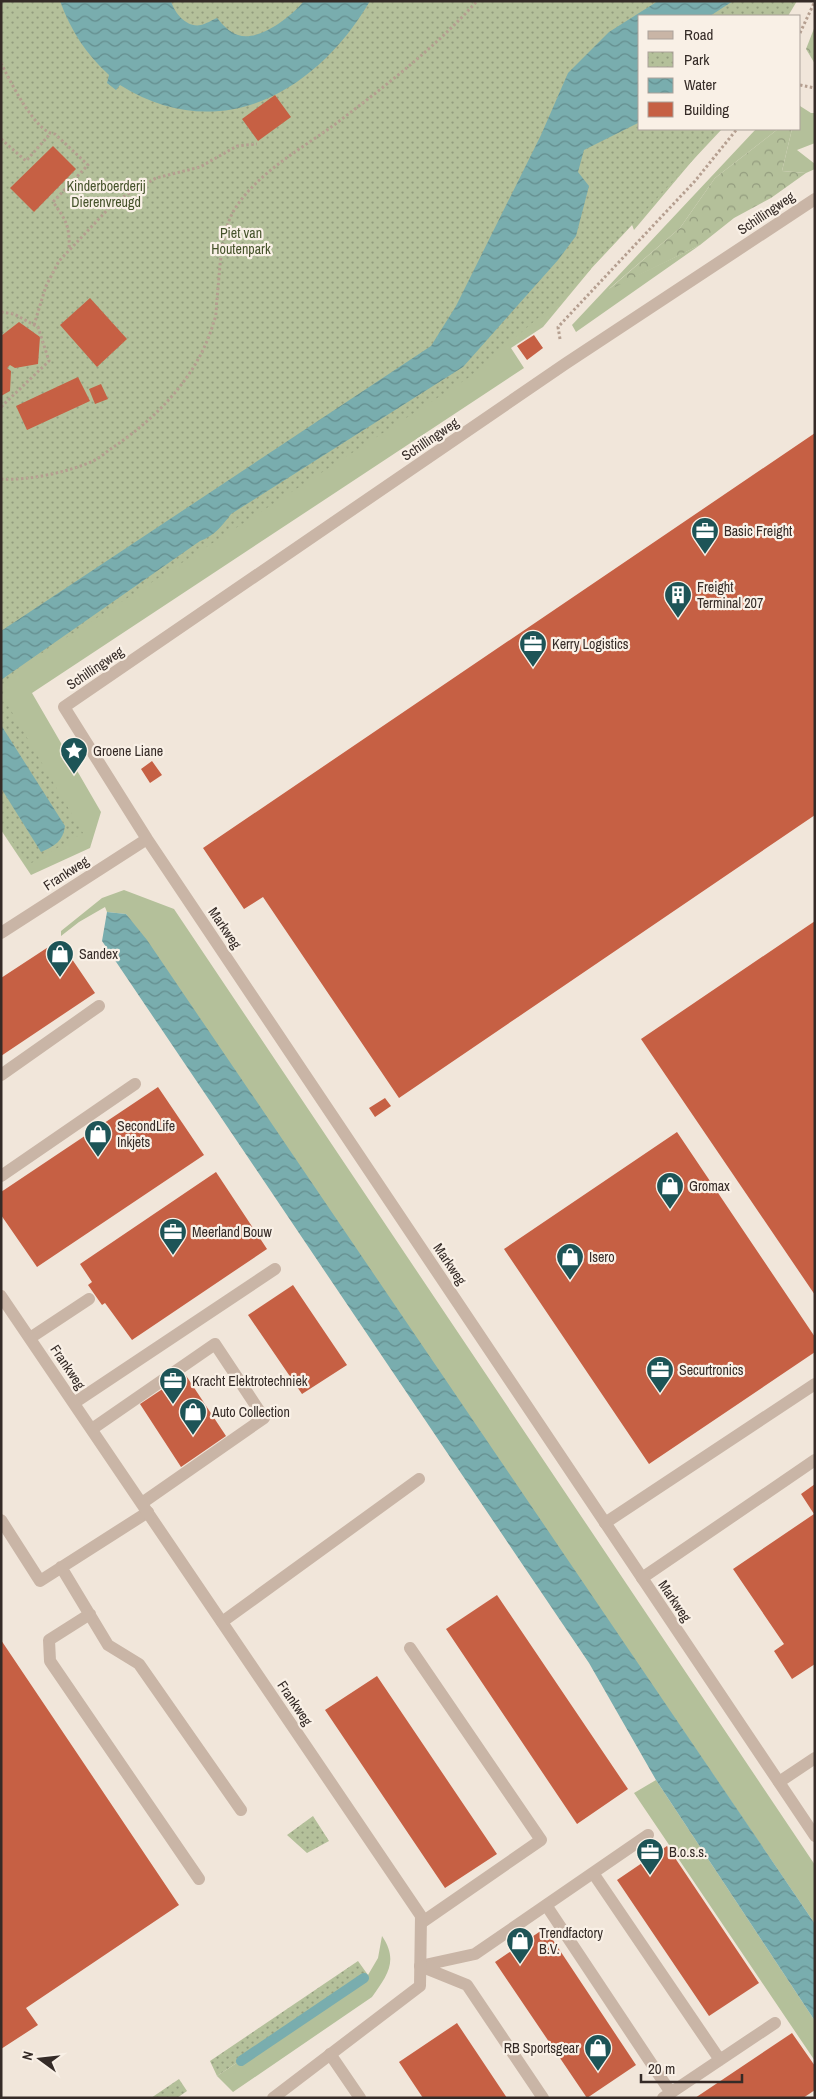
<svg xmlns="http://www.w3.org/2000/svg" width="816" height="2099" viewBox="0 0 816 2099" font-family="'Archivo Narrow',sans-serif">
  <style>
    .grass { fill: #b4c09a }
    .forest { fill: url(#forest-crowns) }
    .park { fill: url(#park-dots) }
    .water { fill: url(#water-waves) }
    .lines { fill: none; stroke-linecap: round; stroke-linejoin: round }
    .stream { stroke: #79adae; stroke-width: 10 }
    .building { fill: #c66044 }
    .path { stroke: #b59f90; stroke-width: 3; stroke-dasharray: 2.5 2.5; stroke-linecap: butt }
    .service { stroke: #c9b5a6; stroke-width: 12 }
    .minor { stroke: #c9b5a6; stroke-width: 12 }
    .labels { text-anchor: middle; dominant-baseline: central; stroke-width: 4.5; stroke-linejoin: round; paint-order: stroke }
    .park-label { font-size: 14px; fill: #46532b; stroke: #f9f0e6 }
    .street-label { font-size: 14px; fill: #352b27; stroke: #f9f0e6 }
    .poi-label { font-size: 14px; fill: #352b27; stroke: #f9f0e6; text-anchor: start }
  </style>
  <defs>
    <pattern id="forest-crowns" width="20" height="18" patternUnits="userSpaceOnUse" patternTransform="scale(1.25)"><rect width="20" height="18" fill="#b4c09a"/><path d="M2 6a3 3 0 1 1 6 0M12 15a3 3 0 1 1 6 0" fill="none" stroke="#939c7e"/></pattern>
    <pattern id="park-dots" width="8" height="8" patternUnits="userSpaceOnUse" patternTransform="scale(1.25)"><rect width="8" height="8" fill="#b4c09a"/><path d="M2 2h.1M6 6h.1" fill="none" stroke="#939c7e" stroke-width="1.8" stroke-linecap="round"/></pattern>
    <pattern id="water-waves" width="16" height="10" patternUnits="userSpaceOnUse" patternTransform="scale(1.25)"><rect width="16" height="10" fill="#79adae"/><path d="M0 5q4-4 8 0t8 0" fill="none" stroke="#648d8e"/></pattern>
  </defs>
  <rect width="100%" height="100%" fill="#f1e6da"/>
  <path class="grass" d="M800 106 811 113H815V143L797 150 815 164V169L806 173 782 171 792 129H800Z
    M657 129H689L703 148 634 230 612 172 591 269 543 327 511 348 524 368 32 693 101 812 90 848 31 875 1 830V788L41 852 60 842 65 825 1 724V681L5 677 207 538 221 527 231 514 463 367 558 260 576 236 594 164 613 149 644 132H656Z
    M756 129H778L715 178 680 228 609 289 700 245 576 332 572 325Z
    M124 890 174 909 815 1865V1924L126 914 107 912 105 907 79 922 61 936V931L102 898Z
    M656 1780 815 2021V2061L634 1793Z
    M382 1936C399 1961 387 1976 372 1997L233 2092 217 2076 368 1975 378 1958Z"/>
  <path class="forest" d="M815 26V64L806 49Z
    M778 129H792L782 171 806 173 771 198 734 218 700 245 607 291 680 228 715 178Z"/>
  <path class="park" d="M1 1H797L788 16H640V129H722L573 288 468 378 36 657 4 684 3 697 83 833 28 865 1 825Z
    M313 1816 329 1841 307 1853 287 1835Z
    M358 1961 368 1975 217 2076 210 2061Z
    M179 2079 187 2091 177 2098H151Z"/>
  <path class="water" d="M60 1H171C175 14 187 28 201 25 206 24 212 20 217 18 223 25 229 32 238 35 259 42 291 17 304 1H370C316 93 219 147 120 85L116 90 107 83 109 75C86 54 71 31 60 1Z
    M658 1H733L710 16H640V122L584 150 578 172 589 186 576 236 558 260 463 367 231 514C222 526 214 536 200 541L1 680V631L431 346 456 306 541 135 568 73 609 32Z
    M1 725 65 826C63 841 55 846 41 852L1 788Z
    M107 912 126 914 147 940 815 1924V2021L656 1780 589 1663 102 941Z"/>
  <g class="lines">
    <path class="stream" d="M241 2061 364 1978"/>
  </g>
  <path class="building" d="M275 95 291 117 258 141 242 119Z
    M53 146 76 169 34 212 10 188Z
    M90 298 127 339 97 367 60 325Z
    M19 322 40 337 38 364 15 368 10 365 7 368 11 371 10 391 1 396V336Z
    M534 335 543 348 527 360 517 346Z
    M78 377 90 401 27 430 16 406Z
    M101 384 108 399 95 404 89 389Z
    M815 433V815L399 1098 263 897 244 909 203 848Z
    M152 761 162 775 150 783 141 769Z
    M815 921V1295L641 1039Z
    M59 940 95 993 1 1056V978Z
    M158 1087 204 1155 37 1267 1 1215V1192Z
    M385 1098 391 1106 375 1117 369 1108Z
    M677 1132 815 1337V1352L649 1464 504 1249Z
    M216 1172 267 1249 132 1340 105 1303 102 1305 88 1285 92 1282 80 1264Z
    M293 1285 347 1365 302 1394 248 1315Z
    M185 1374 226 1436 181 1467 140 1404Z
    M815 1484V1664L792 1679 774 1651 784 1644 733 1569 814 1514 801 1494Z
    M497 1595 628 1789 577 1824 446 1629Z
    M1 1640 179 1905 26 2008 38 2025 1 2049Z
    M377 1676 497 1854 445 1888 325 1710Z
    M667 1846 759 1983 709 2016 617 1880Z
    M545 1928 636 2065 587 2098 495 1962Z
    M457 2023 507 2098H423L399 2062Z
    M792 2033 815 2066V2090L803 2098H695Z"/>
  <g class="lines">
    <path class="path" d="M800 33 815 1
      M1 63C9 79 36 134 55 134L88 165 53 202C66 220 70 226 69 250
      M800 85 815 88
      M1 139 26 161 50 134
      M1 312 14 314 38 327 49 361 1 407
      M34 325 46 286 59 261 113 204 126 195 156 178 200 167 237 146 257 144
      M560 339 558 327 695 181 737 129
      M1 479C27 481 69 472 93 461 100 458 106 452 112 448 157 418 199 375 214 321 217 315 216 306 217 299 220 271 220 231 236 207 259 172 301 149 334 125 384 87 435 48 477 1"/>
    <path class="service" d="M1 1075 99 1006
      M1 1176 135 1084
      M30 1338 89 1299
      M74 1403 275 1269
      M92 1429 215 1344 264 1418 142 1503
      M1 1520 40 1581 148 1512
      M605 1523 815 1384
      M61 1567 108 1645 139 1664 241 1810
      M642 1578 815 1460
      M90 1614 49 1640 50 1661 199 1879
      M222 1622 419 1479
      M410 1648 541 1840 421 1923
      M779 1782 815 1758
      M593 1873 720 2060
      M546 1905 671 2093
      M420 1966 475 1954 648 1835
      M420 1966 467 1985 543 2098
      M330 2054 360 2098
      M663 2098 775 2023"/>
    <path class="minor" d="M815 199 565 364 64 707 147 839 815 1836
      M1 933 147 839
      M1 1296 421 1916 420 1986 273 2098"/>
  </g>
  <defs>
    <symbol id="office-pin" viewBox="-11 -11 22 30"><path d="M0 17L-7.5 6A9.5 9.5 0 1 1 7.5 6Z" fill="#1d5457" stroke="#f9f0e6"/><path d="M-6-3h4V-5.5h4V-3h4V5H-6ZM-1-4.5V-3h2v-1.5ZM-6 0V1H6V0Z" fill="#fff"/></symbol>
    <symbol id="building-pin" viewBox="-11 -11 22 30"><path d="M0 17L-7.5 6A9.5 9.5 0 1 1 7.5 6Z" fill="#1d5457" stroke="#f9f0e6"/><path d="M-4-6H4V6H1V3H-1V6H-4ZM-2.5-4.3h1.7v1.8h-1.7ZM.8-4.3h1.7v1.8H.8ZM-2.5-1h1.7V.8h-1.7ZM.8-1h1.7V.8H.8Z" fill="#fff"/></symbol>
    <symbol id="sight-pin" viewBox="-11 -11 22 30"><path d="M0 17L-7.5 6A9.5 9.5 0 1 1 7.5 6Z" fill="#1d5457" stroke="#f9f0e6"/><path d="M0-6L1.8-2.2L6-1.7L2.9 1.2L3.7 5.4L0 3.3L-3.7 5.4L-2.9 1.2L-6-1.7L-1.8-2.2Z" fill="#fff"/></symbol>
    <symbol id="shop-pin" viewBox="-11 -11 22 30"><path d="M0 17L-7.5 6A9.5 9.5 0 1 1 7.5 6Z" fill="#1d5457" stroke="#f9f0e6"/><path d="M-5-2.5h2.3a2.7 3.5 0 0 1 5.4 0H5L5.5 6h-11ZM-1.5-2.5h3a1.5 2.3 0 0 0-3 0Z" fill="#fff"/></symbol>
  </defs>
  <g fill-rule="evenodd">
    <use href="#office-pin" x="689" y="515" width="32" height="43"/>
    <use href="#building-pin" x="662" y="579" width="32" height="43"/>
    <use href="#office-pin" x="517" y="628" width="32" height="43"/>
    <use href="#sight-pin" x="58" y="735" width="32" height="43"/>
    <use href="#shop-pin" x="44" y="938" width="32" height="43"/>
    <use href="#shop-pin" x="82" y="1118" width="32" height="43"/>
    <use href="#shop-pin" x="654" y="1170" width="32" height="43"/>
    <use href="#office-pin" x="157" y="1216" width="32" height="43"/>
    <use href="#shop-pin" x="554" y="1241" width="32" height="43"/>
    <use href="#office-pin" x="644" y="1354" width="32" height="43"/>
    <use href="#office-pin" x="157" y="1365" width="32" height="43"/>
    <use href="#shop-pin" x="177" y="1396" width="32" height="43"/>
    <use href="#office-pin" x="634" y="1836" width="32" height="43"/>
    <use href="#shop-pin" x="504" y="1925" width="32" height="43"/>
    <use href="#shop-pin" x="582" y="2032" width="32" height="43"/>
  </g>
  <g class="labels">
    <g class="park-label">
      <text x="106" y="186">Kinderboerderij<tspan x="106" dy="16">Dierenvreugd</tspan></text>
      <text x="241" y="233">Piet van<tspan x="241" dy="16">Houtenpark</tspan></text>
    </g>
    <g class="street-label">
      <text transform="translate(766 213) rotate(-34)">Schillingweg</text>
      <text transform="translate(430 439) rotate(-34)">Schillingweg</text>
      <text transform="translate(95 668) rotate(-34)">Schillingweg</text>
      <text transform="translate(66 873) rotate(-33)">Frankweg</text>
      <text transform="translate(225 928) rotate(56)">Markweg</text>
      <text transform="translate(450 1264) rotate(56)">Markweg</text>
      <text transform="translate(68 1367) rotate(56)">Frankweg</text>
      <text transform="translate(675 1601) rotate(56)">Markweg</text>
      <text transform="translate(295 1703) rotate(56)">Frankweg</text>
    </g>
    <g class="poi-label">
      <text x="724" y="531">Basic Freight</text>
      <text x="697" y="587">Freight<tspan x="697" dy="16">Terminal 207</tspan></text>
      <text x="552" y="644">Kerry Logistics</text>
      <text x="93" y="751">Groene Liane</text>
      <text x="79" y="954">Sandex</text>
      <text x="117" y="1126">SecondLife<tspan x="117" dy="16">Inkjets</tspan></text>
      <text x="689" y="1186">Gromax</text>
      <text x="192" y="1232">Meerland Bouw</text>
      <text x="589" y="1257">Isero</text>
      <text x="679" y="1370">Securtronics</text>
      <text x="192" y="1381">Kracht Elektrotechniek</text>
      <text x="212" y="1412">Auto Collection</text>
      <text x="669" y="1852">B.o.s.s.</text>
      <text x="539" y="1933">Trendfactory<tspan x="539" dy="16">B.V.</tspan></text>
      <text x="579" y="2048" text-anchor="end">RB Sportsgear</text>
    </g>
  </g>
  <rect width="816" height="2099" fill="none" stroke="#352b27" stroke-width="5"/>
  <rect x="638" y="15" width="162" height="115" fill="#f9f0e6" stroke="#aba19a"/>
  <rect x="648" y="31" width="25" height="8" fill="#c9b5a6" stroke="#aba19a"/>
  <text x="684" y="40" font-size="15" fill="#352b27">Road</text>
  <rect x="648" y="52" width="25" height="15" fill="url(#park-dots)" stroke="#aba19a"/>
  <text x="684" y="65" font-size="15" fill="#352b27">Park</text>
  <rect x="648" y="78" width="25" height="15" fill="url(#water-waves)" stroke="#aba19a"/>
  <text x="684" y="90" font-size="15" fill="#352b27">Water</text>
  <rect x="648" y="102" width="25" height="15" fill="#c66044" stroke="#aba19a"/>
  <text x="684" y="115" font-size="15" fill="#352b27">Building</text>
  <g transform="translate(40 2059) rotate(285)" stroke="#f9f0e6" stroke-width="4" paint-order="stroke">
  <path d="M0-4L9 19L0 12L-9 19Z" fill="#352b27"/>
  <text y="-8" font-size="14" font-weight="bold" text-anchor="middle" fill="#352b27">N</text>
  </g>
  <path d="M641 2074v8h101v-8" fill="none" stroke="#352b27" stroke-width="2.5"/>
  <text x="648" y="2074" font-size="15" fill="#352b27" stroke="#f9f0e6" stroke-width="4" paint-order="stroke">20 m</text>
</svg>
